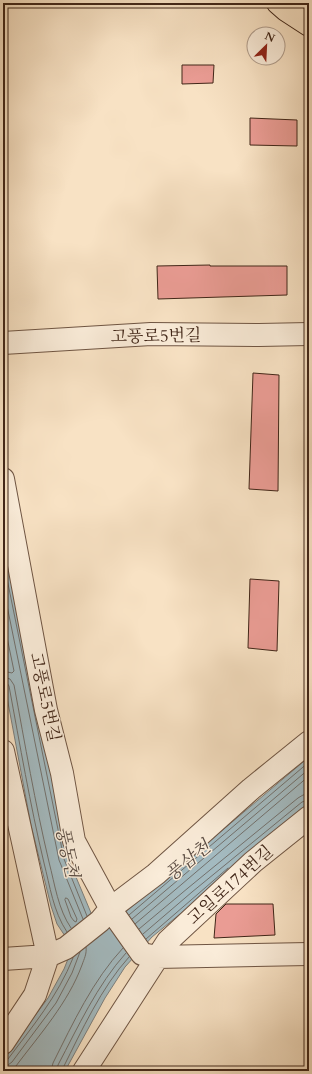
<svg xmlns="http://www.w3.org/2000/svg" width="312" height="1074" viewBox="0 0 312 1074" font-family="Cardo,'Noto Serif KR',serif">
  <style>
    .water { fill: #a3bac0; stroke: #7c7f7d }
    .lines { fill: none; stroke-linecap: round; stroke-linejoin: round }
    .shore { stroke: #72706c; stroke-width: 1 }
    .building { fill: #ea9c94; stroke: #412618 }
    .minor-casing { stroke: #6f5543; stroke-width: 24 }
    .major-casing { stroke: #412618; stroke-width: 24 }
    .minor { stroke: #faecd9; stroke-width: 22 }
    .major { stroke: #f8e2c4; stroke-width: 22 }
    .labels { text-anchor: middle; dominant-baseline: central; stroke-width: 3; stroke-linejoin: round; paint-order: stroke }
    .street-label { font-size: 17px; fill: #412618; stroke: #faecd9 }
    .water-label { font-size: 18px; font-style: italic; fill: #5a4b42; stroke: #faecd9 }
  </style>
  <rect width="100%" height="100%" fill="#f8e2c4"/>
  <filter id="stains"><feTurbulence type="fractalNoise" baseFrequency=".005" numOctaves="4"/><feColorMatrix values="0 0 0 0 .2 0 0 0 0 .09 0 0 0 0 .02 0 0 0 .5 -.17"/></filter>
  <radialGradient id="worn" r=".72"><stop offset=".6" stop-color="#630" stop-opacity="0"/><stop offset="1" stop-color="#630" stop-opacity=".3"/></radialGradient>
  <path class="water" d="M3 538 68 858 94 920 109 926 309 757V808L152 937 125 967 105 998 65 1071H3V1059L48 998 64 969 72 949 67 939 57 924 51 906 31 825 3 676Z"/>
  <g class="lines">
    <path class="shore" d="M3 559 64 859 87 916
      M3 586 59 860 83 919
      M3 618 14 671 12 673 3 671
      M3 677 10 679 14 685C25 744 35 803 49 862 55 885 58 909 71 928
      M3 682 7 683 9 686C20 745 30 804 44 863 50 886 53 911 67 932
      M66 898 68 899 77 919 76 922 74 921 71 917 65 900Z
      M129 915 309 762
      M132 919 309 769
      M135 924 309 776
      M139 929 188 888 298 798 303 795 309 794
      M143 934 192 892 302 802 309 800
      M146 939 228 868
      M3 1061 8 1059C32 1027 58 996 73 958
      M3 1066 8 1065 12 1062 56 1003 72 973 80 952
      M10 1071 16 1066C40 1034 68 1003 82 965 84 959 87 954 86 947
      M51 1071 53 1063C73 1023 93 980 123 948
      M57 1071 58 1065C78 1027 97 985 126 953
      M62 1071 63 1068C82 1030 101 988 129 957"/>
  </g>
  <path class="building" d="M182 65H214L213 83 182 84Z
    M250 118 297 120V146L250 145Z
    M210 265V266H287V295L158 299 157 266Z
    M253 373 279 375 278 491 249 489Z
    M250 579 279 581 277 651 248 648Z
    M226 904H273L275 935 214 938 216 914Z"/>
  <g class="lines">
    <defs>
      <path id="minor" d="M3 343 151 334 259 335 309 334
        M3 479 46 710 62 773 74 841 113 913 142 954 157 957 309 954
        M3 751 48 956
        M3 959 48 956 66 948 100 921 111 908 156 874 251 789 309 742
        M3 1043 35 995 48 956
        M84 1071 168 941 253 862 309 817"/>
      <path id="major" d="M278 3 286 10 309 25"/>
    </defs>
    <use href="#minor" class="minor-casing"/>
    <use href="#major" class="major-casing"/>
    <use href="#minor" class="minor"/>
    <use href="#major" class="major"/>
  </g>
  <g class="labels">
    <g class="street-label">
      <text transform="translate(156 336) rotate(-1)">고풍로5번길</text>
      <text transform="translate(45 697) rotate(78)">고풍로5번길</text>
      <text transform="translate(230 885) rotate(-42)">고일로174번길</text>
    </g>
    <g class="water-label">
      <text transform="translate(67 852) rotate(78)">풍동천</text>
      <text transform="translate(188 861) rotate(-39)">풍삼천</text>
    </g>
  </g>
  <rect width="312" height="1074" fill="none" stroke="#f8e2c4" stroke-width="16"/>
  <rect x="4" y="4" width="304" height="1066" fill="none" stroke="#412618" stroke-width="2"/>
  <rect x="8" y="8" width="296" height="1058" fill="none" stroke="#412618"/>
  <g transform="translate(266 46) rotate(24)"><circle r="19" fill="#faecd9" stroke="#b09d8c"/>
  <path d="M0-3L7 15L0 10L-7 15Z" fill="#8f2418"/>
  <text y="-6" font-size="11" font-weight="bold" text-anchor="middle" fill="#412618">N</text>
  </g>
  <rect width="100%" height="100%" filter="url(#stains)"/>
  <rect width="100%" height="100%" fill="url(#worn)"/>
</svg>
